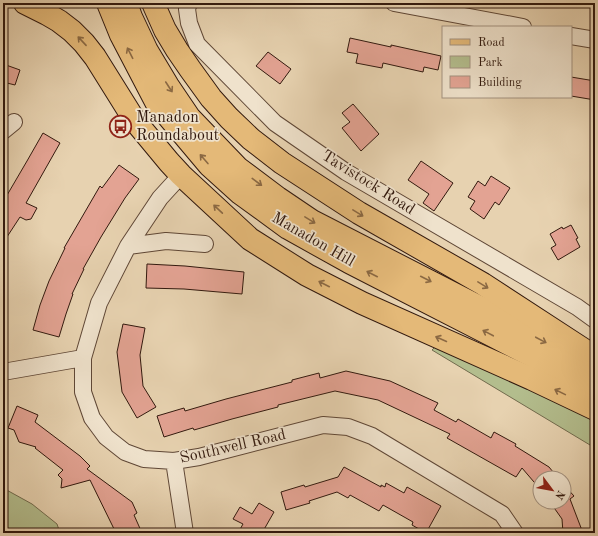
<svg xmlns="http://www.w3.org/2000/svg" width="598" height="536" viewBox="0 0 598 536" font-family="'Old Standard TT',serif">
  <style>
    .green { fill: #b3bd8d; stroke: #726b4e }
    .building { fill: #e3a393; stroke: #32190e }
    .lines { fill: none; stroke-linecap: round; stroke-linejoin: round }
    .minor-casing { stroke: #5f4736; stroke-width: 18 }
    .primary-casing { stroke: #32190e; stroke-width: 24 }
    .trunk-casing { stroke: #32190e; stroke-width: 24 }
    .minor { stroke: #efe2cc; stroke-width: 16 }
    .primary { stroke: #e4b978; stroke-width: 22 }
    .trunk { stroke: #e4b978; stroke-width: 22 }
    .oneway { stroke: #8b6943 }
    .labels { text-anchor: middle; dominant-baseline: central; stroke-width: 3.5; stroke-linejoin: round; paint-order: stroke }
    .poi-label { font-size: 16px; fill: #32190e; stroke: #efe2cc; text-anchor: start }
    .street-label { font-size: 16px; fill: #32190e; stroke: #efe2cc }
  </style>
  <rect width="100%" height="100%" fill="#e7d2b0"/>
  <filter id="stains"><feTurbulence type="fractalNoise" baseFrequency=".005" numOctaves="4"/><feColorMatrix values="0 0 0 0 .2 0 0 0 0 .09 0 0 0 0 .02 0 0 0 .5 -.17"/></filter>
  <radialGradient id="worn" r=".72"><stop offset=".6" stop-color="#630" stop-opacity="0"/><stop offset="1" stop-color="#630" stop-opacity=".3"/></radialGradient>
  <path class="green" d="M438 344 595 417V448L432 350Z
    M3 488 32 504 57 524 60 533H3Z"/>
  <path class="building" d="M350 38 391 47V45L441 56 438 70 424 67 423 72 383 63 382 68 356 63 358 54 347 52Z
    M268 52 291 69 280 84 256 66Z
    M6 65 20 70 15 85 3 82V75Z
    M571 77 595 81V100L571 96Z
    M353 104 379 134 361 151 342 128 350 122 342 113Z
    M43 133 60 143 26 203 37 208 31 219 26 220 20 217 3 243V202L27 161Z
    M421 161 453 183 434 211 423 203 429 194 408 180Z
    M119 165 139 179 125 198 101 237 83 269H84L72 294H73L66 314 59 337 33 330 40 305 49 281 65 248H64L100 186 102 188Z
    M491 176 510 188 499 205 495 202 484 219 470 209 475 201 468 197 478 181 485 186Z
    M571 225 578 238 576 239 580 247 558 260 551 248 556 245 550 234 562 227 563 229Z
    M147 264 185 266 244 272 242 294 184 289 146 288Z
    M123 324 145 328 140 355 143 386 156 407 137 418 122 392 117 352Z
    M346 371 390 381 438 403 434 410 456 422 458 419 491 438 494 432 516 444 515 446 549 467 558 478H540V489L522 468 516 477 447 438 450 434 378 400 335 391 278 405V407L232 419 194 430 193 428 164 437 157 416 184 408 185 411 226 399 292 382V380L319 373 320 378Z
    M17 406 38 415 35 422 80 456 90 466 87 469 132 502 137 513 134 515 142 533H116L90 480 61 488 62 479 58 475 63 470 35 448 36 447 19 442 14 430 8 428Z
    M344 467 381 487V485L385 487 386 483 404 493 407 487 441 506 426 533 412 525 413 522 383 505 379 511 350 495 348 498 337 492 309 501 310 503 286 510 281 492 304 485 305 487 338 477Z
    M564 485 574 496 570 499 583 533H563L562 519 550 502H564Z
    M259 503 274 512 262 533H238L243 524 233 519 240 507 252 514Z"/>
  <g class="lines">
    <defs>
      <path id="minor" d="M189 3 187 9 189 23 197 44 275 123 346 172 577 307 595 320
        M394 3 523 27
        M571 36 595 40
        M3 131 14 122
        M181 175 160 198 128 246 99 303 83 358V392L92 418 106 437 125 452 144 459 174 461 199 457 323 425 348 427 372 436 502 514 515 533
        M128 246 166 241 205 244
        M3 372 83 358
        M174 461 185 533"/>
      <path id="primary" d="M108 3 121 35 156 102 209 165 240 193 288 228 349 262 538 359 595 393
        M126 3 131 17 147 51 168 86 189 117 238 168 278 198 312 221 497 316 595 369"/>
      <path id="trunk" d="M25 3 47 14 59 21 72 31 84 43 95 57 135 121 169 162 181 175 250 239 307 275 362 303 532 379 595 409
        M153 3 165 30 177 50 190 69 211 98 229 118 251 139 282 163 359 213 483 284 595 357"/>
    </defs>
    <use href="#minor" class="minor-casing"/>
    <use href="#primary" class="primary-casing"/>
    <use href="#trunk" class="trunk-casing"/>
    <use href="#minor" class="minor"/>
    <use href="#primary" class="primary"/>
    <use href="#trunk" class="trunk"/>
  </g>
  <defs><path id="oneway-shaft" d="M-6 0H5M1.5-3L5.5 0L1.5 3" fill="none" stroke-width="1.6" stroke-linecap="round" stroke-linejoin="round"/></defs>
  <g class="oneway">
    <use href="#oneway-shaft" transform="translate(82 41) rotate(-133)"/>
    <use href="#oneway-shaft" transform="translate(130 53) rotate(-117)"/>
    <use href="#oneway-shaft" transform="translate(169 87) rotate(57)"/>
    <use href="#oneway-shaft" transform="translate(204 159) rotate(-131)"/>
    <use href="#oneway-shaft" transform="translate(257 182) rotate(37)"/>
    <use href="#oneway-shaft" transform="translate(218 209) rotate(-137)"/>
    <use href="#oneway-shaft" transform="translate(358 213) rotate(31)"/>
    <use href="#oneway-shaft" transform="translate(310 220) rotate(31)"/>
    <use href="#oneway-shaft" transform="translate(372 274) rotate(-153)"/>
    <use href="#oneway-shaft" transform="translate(426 279) rotate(27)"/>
    <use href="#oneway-shaft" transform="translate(324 284) rotate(-153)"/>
    <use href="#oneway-shaft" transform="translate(483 285) rotate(31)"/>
    <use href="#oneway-shaft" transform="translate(488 333) rotate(-152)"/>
    <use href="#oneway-shaft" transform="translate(441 339) rotate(-156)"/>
    <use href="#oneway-shaft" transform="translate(541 340) rotate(28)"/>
    <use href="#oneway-shaft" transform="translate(560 392) rotate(-154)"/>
  </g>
  <defs>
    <symbol id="bus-ring" viewBox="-11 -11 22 22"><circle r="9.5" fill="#efe2cc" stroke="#8f2418" stroke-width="1.5"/><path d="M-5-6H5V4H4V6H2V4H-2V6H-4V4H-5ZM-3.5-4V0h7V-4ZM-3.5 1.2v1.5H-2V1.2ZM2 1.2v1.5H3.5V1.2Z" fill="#8f2418"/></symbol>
  </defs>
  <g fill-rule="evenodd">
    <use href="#bus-ring" x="108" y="114" width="25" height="25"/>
  </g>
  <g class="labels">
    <g class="poi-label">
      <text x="136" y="118">Manadon<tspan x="136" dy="18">Roundabout</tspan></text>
    </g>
    <g class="street-label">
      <text transform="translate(368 183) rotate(32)">Tavistock Road</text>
      <text transform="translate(313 240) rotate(30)">Manadon Hill</text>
      <text transform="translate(233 447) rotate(-13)">Southwell Road</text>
    </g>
  </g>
  <rect width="598" height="536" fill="none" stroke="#e7d2b0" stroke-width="16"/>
  <rect x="4" y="4" width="590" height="528" fill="none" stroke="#32190e" stroke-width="2"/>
  <rect x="8" y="8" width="582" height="520" fill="none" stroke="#32190e"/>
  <rect x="442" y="26" width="130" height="72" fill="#efe2cc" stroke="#a39280"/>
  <rect x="450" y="39" width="20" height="6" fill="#e4b978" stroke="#a39280"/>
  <text x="478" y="46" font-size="12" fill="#32190e">Road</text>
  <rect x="450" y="56" width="20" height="12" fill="#b3bd8d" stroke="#a39280"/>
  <text x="478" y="66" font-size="12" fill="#32190e">Park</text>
  <rect x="450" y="76" width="20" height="12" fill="#e3a393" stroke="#a39280"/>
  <text x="478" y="86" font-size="12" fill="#32190e">Building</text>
  <g transform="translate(552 490) rotate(122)"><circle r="19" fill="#efe2cc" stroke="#a39280"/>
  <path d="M0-3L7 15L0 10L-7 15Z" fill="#8f2418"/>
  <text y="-6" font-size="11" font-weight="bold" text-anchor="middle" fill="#32190e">N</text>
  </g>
  <rect width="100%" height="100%" filter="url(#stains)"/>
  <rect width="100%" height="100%" fill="url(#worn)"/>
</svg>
